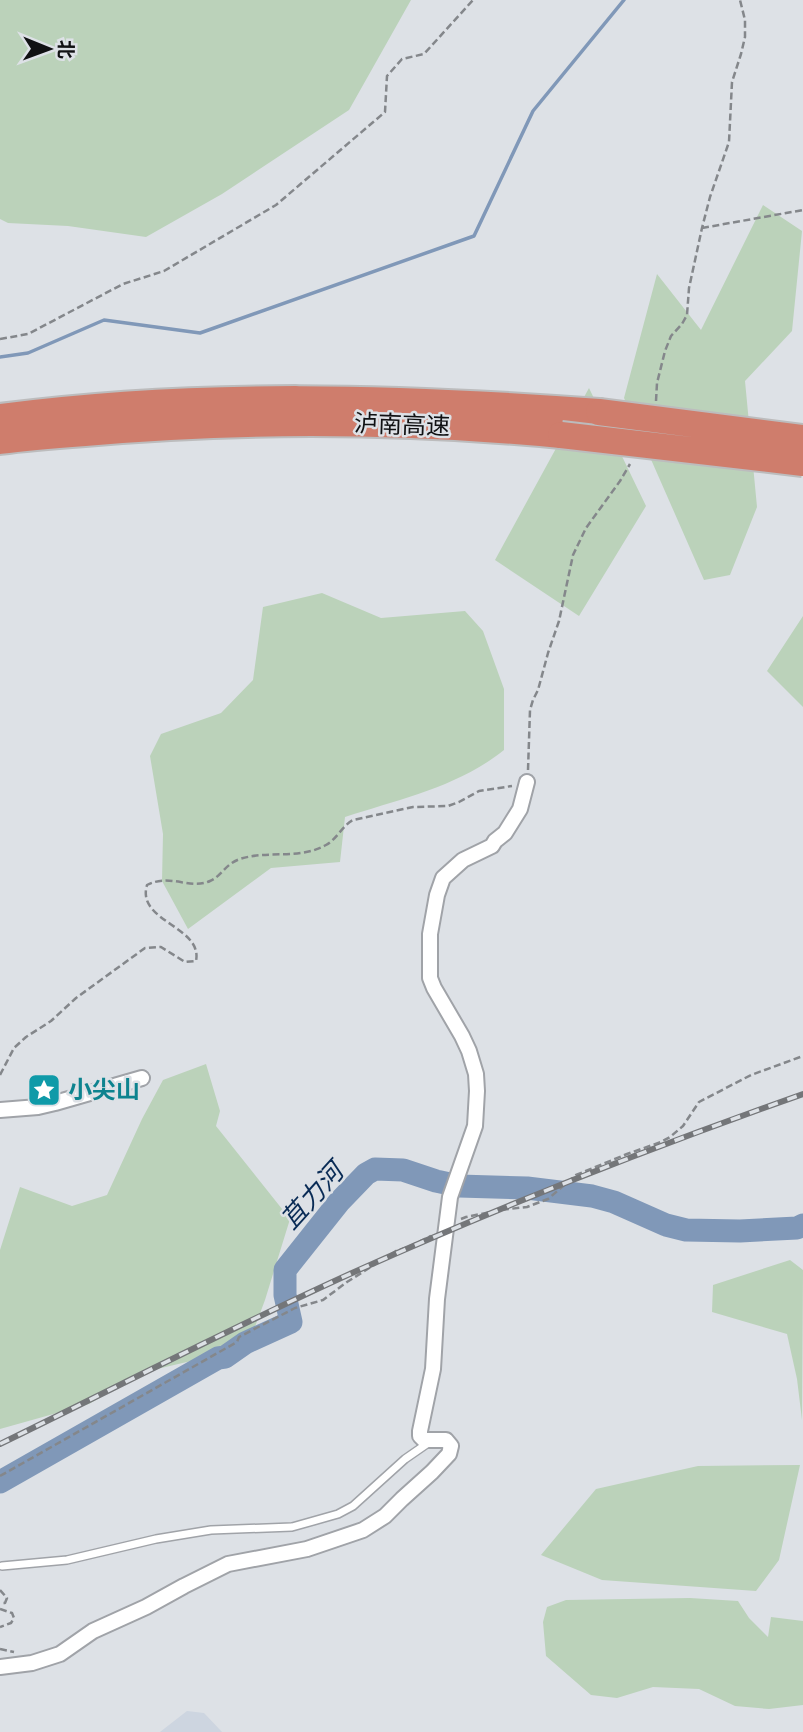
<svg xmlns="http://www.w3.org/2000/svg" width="803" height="1732" viewBox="0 0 803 1732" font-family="'Roboto Condensed','Noto Sans SC',sans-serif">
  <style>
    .built { fill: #cdd5e0 }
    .green { fill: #bbd2ba }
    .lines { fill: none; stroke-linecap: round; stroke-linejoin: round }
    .stream { stroke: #8098b8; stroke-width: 3.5 }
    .river { stroke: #8098b8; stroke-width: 23 }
    .lane-casing { stroke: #a0a3a8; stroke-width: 10 }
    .street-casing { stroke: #a0a3a8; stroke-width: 18 }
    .highway-casing { stroke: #bcbcbd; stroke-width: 30 }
    .path { stroke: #84878b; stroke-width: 2.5; stroke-dasharray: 7 3.5; stroke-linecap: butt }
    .lane { stroke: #fff; stroke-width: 7 }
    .street { stroke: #fff; stroke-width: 14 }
    .highway { stroke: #cf7d6c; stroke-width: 26 }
    .rail-casing { stroke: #747679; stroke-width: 6 }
    .rail { stroke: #dde1e6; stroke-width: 3.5; stroke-dasharray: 10; stroke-linecap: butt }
    .highway-bridge-casing { stroke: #bcbcbd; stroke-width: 30; stroke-linecap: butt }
    .highway-bridge { stroke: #cf7d6c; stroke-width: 26 }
    .labels { text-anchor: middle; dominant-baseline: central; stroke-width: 5; stroke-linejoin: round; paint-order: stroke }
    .street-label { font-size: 24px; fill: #101113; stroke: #dde1e6 }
    .culture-label { font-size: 24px; font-weight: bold; fill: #0d838f; stroke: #dde1e6; text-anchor: start }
    .water-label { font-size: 26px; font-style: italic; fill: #092b55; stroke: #dde1e6 }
  </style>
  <rect width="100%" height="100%" fill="#dde1e6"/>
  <path class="built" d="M187 1711 204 1713 222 1732H160Z"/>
  <path class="green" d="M0 0H411L349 110 222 194 146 237 68 226 8 223 0 219Z
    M763 205 802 231 792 331 745 381 757 507 730 575 704 580 624 398 657 274 701 330Z
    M589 388 646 506 579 616 495 560Z
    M322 593 381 618 465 611 483 631 504 689V750C458 787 400 799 345 817L340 862 271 868 188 929 162 881 163 834 150 756 161 734 221 713 253 680 263 607Z
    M803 616V707L767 671Z
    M206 1064 220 1111 216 1126 290 1219 265 1300 247 1348 144 1372 89 1404 0 1429V1250L20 1187 72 1206 107 1195 142 1119 163 1080Z
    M790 1260 803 1270 802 1420 797 1379 787 1334 712 1312 713 1285Z
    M800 1465 779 1560 756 1591 602 1580 541 1555 596 1489 698 1466Z
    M690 1598 738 1601 749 1618 768 1637 771 1617 803 1621V1705L769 1709 735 1706 699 1689 653 1687 617 1698 591 1695 546 1656 543 1622 547 1607 566 1600Z"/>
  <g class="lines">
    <path class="stream" d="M0 357 28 353 104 320 200 333 474 236 533 111 624 0"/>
    <path class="river" d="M0 1482 218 1358 225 1357 245 1343 291 1322 285 1295V1270L339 1202 366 1174 375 1169 403 1170 436 1181 459 1186 527 1188 592 1196 614 1202 666 1225 686 1230 740 1231 797 1228 803 1225"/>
    <defs>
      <path id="lane" d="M2 1566 67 1560 156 1539 211 1530 292 1527 338 1514 353 1506 405 1459 431 1441"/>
      <path id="street" d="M0 1110 38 1107 55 1103 142 1078
        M0 1667 32 1663 60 1654 93 1631 146 1607 184 1586 228 1564 307 1549 363 1530 385 1516 402 1499 432 1472 449 1454 451 1446 446 1440H424L420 1436V1431L433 1369 437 1299 450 1197 475 1126 477 1091 476 1074 469 1051 462 1036 434 988 430 978V934L437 895 443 878 463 860 492 846 495 841 505 833 520 809 527 782"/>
      <path id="highway" d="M0 417C199 391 399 397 599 412
        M0 441C28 437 56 435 85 433 244 419 403 420 561 435"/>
    </defs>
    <use href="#lane" class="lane-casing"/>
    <use href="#street" class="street-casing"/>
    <use href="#highway" class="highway-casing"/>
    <path class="path" d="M702 228 803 210
      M0 339 28 334 123 284 164 271 276 205 385 112 387 76 402 59 424 54 473 0
      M656 401 657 383 665 351 671 336 682 324 687 315 689 288 702 228 710 197 729 142 732 82 741 54 745 37V20L740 0
      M528 770 530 710 533 700 538 690 548 653 559 621 573 555 586 528 620 481 630 464
      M0 1075 14 1048 26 1037 51 1021 76 998 145 948 161 947 185 962 196 961C203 926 136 922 147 885 170 873 190 890 210 881 222 876 225 864 240 859 267 850 300 860 326 845 337 839 342 826 353 820L413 807 448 806 459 802 479 791 512 786
      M461 1219 466 1217 500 1210 527 1207 548 1199 576 1175 627 1154 661 1142 670 1137 683 1126 699 1102 751 1075 803 1056
      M0 1476 237 1342 239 1337 295 1308 323 1300 347 1282 396 1251 408 1247 431 1236
      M0 1590 7 1598 5 1603H0
      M0 1609 12 1613 14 1618 11 1623 0 1627
      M0 1649 14 1652"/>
    <use href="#lane" class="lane"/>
    <use href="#street" class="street"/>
    <use href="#highway" class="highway"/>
    <defs>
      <path id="rail" d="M0 1444C117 1387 233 1327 352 1273 499 1207 650 1148 803 1094"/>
    </defs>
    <use href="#rail" class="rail-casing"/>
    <use href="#rail" class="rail"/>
    <defs>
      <path id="highway-bridge" d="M599 412 803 438
        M561 435 803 463"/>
    </defs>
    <use href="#highway-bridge" class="highway-bridge-casing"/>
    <use href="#highway-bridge" class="highway-bridge"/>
  </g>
  <defs>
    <symbol id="sight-square" viewBox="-11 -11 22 22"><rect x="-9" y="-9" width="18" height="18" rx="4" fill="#0f9aa8" stroke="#dde1e6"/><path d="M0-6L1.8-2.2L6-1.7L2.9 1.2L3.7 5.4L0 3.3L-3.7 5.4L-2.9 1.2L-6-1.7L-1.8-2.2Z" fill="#fff"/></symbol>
  </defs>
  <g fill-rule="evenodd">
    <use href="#sight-square" x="25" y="1071" width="38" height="38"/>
  </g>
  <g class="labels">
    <g class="street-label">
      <text transform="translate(402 425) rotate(2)">泸南高速</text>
    </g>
    <g class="culture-label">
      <text x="68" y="1090">小尖山</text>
    </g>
    <g class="water-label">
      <text transform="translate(312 1196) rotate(-48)">苴力河</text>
    </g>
  </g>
  <g transform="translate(49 49) rotate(91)" stroke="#dde1e6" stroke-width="5" paint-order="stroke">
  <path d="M0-5L12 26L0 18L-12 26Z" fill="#101113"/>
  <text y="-10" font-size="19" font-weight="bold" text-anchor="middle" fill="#101113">北</text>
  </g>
</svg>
